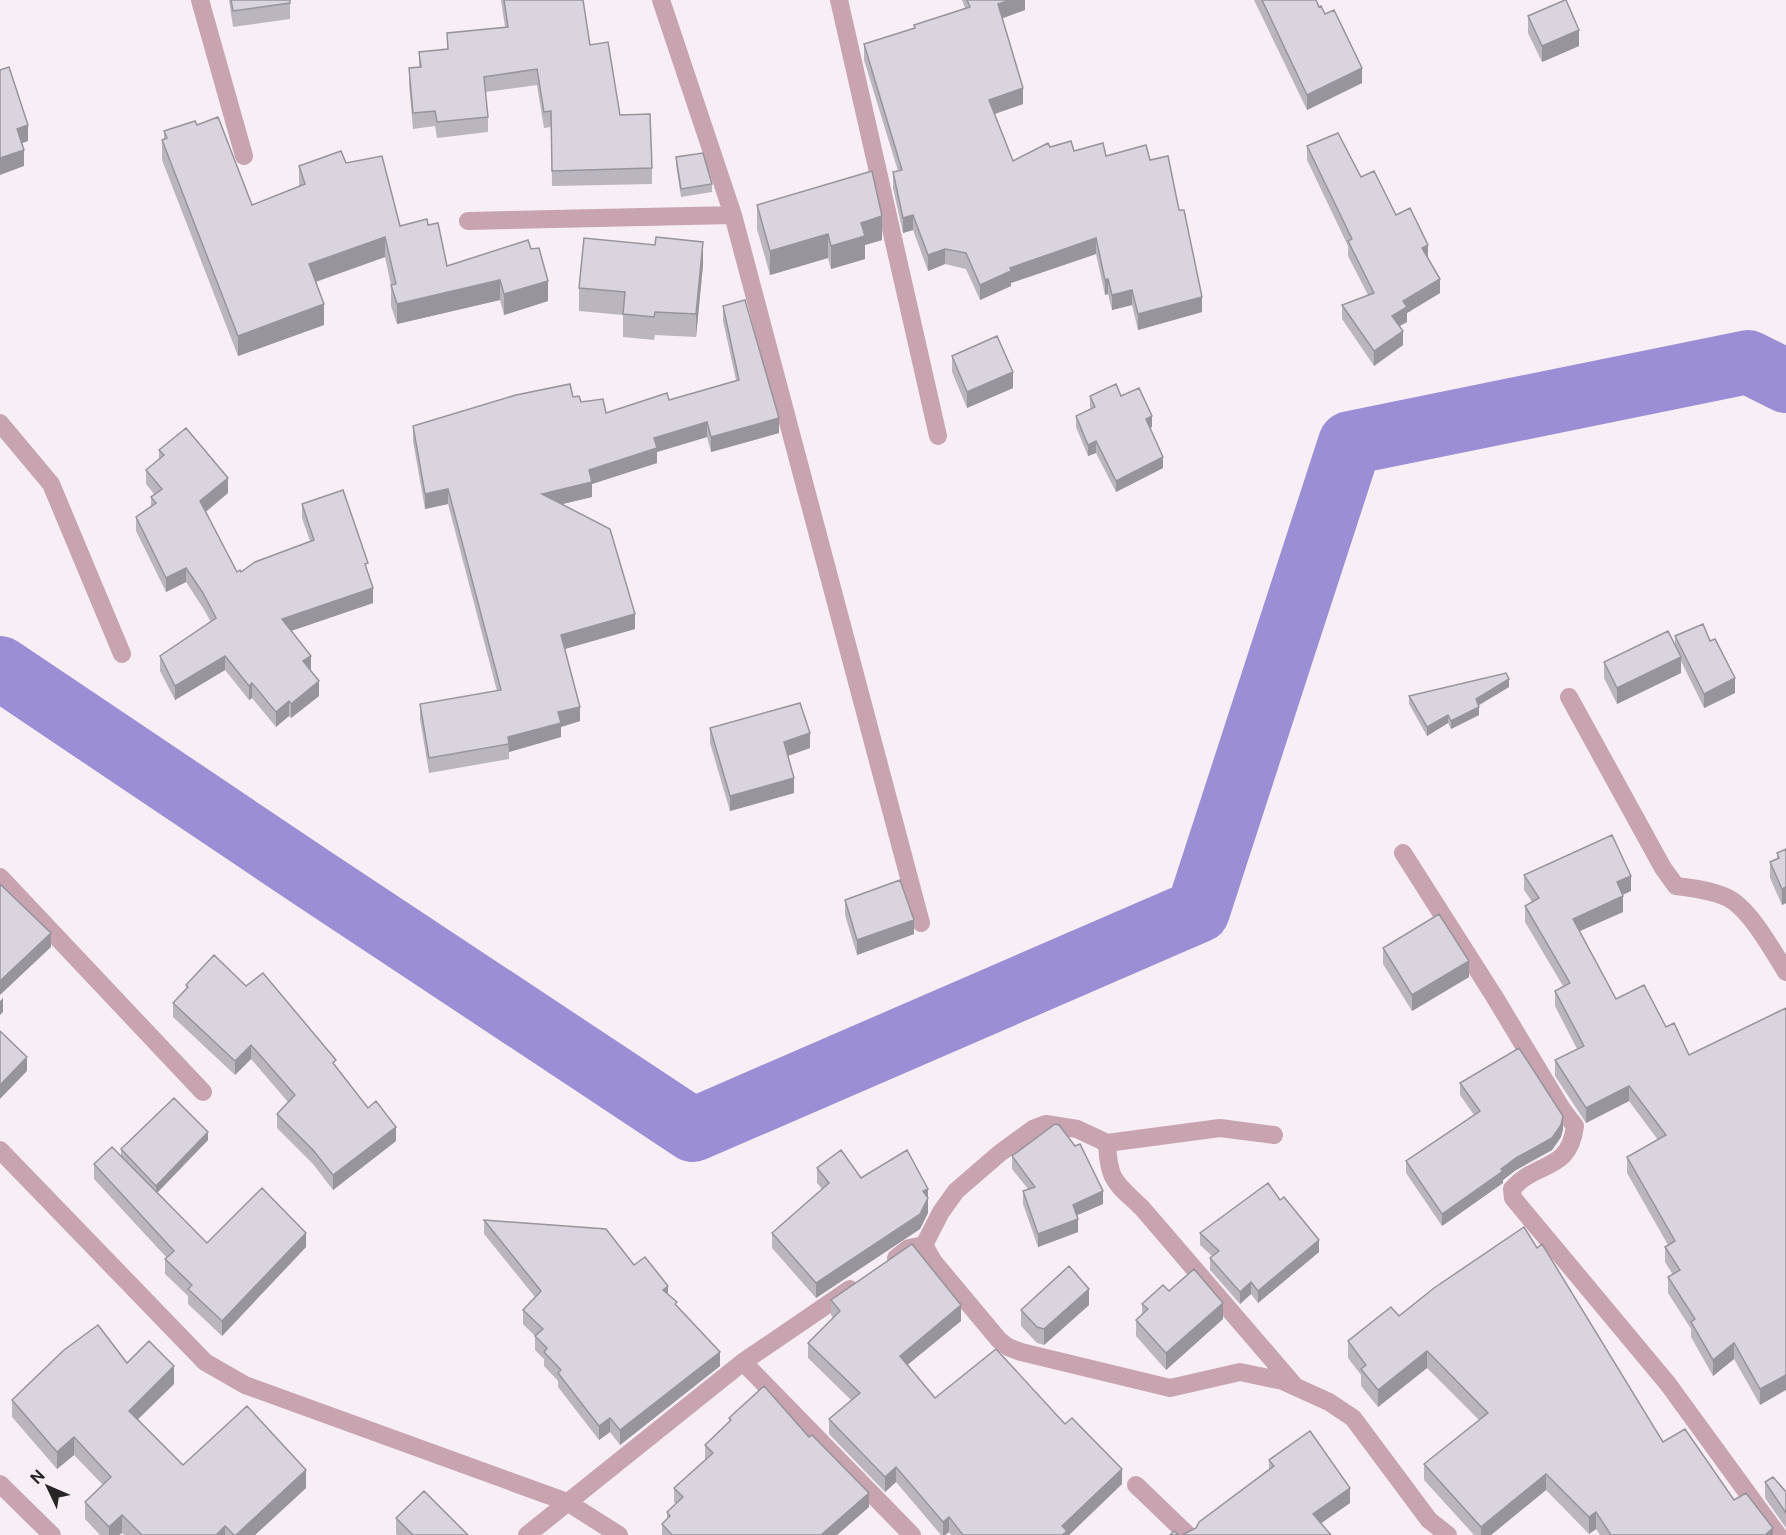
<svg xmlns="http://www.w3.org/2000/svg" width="1786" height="1535" viewBox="0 0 1786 1535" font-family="'Public Sans',sans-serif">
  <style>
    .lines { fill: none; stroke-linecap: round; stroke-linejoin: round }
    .river { stroke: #9b8ed5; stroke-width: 64 }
    .minor { stroke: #c8a3b0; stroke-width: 18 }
    .wall { fill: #bbb6be }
    .shaded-wall { fill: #98949b }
    .building { fill: #d9d4dd; stroke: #98949b; stroke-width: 1.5 }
  </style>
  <rect width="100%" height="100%" fill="#f8eef6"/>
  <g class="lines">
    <path class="river" d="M0 668 314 879 693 1130 1198 911 1350 443 1748 362 1786 381"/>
    <path class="minor" d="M200 0 244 156
      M661 0 733 215 921 923
      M839 0 938 436
      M468 221 733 215
      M0 423 51 484 122 654
      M1569 697 1663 868 1676 886C1692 888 1710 890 1726 897 1749 907 1773 951 1786 972
      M1403 853 1494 996 1562 1109 1575 1126C1569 1173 1537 1160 1512 1189L1513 1198 1668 1384 1778 1535
      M0 877 203 1092
      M1107 1143C1109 1182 1115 1182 1142 1208L1295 1386
      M0 1150 205 1362 245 1385 567 1502 619 1535
      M924 1245 941 1212 956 1191 1000 1153 1033 1129 1046 1124 1077 1129 1107 1143 1220 1128 1274 1135
      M896 1258 909 1248 924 1245 933 1261 999 1340 1008 1347 1021 1352 1170 1388 1240 1372 1283 1381 1296 1387 1329 1402 1353 1418 1429 1520 1448 1535
      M743 1362 912 1535
      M0 1484 52 1535
      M1136 1485 1188 1535
      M527 1535 743 1362 850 1289"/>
  </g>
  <path class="wall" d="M229 0H290V19L233 27Z
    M501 0H583L590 45 620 115 652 168V184L552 186 551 127 544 128 537 85 485 92 488 117V132L437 138 435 126 413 129 409 84V68L419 67V52L447 49V33L505 27Z
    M962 0H1025V10L1002 18 1023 104 994 114 1013 161 1050 147 1106 156 1150 160 1202 312 1138 330 1132 305 1112 310 1108 294 1105 295 1096 254 1011 283V286L980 300 966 269 945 264 928 271 913 230 903 233 893 188V172L898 171 864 60V44L914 28V25L965 8Z
    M1254 0H1316L1362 83 1307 110Z
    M1528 16 1579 46 1542 62 1528 33Z
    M197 125 252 205 299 187V166L346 163 400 226 428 225 447 266 528 240 548 301 504 315 500 300 397 324 391 306V285L385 257 316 282 324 325 238 356 162 160V140L164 139V131Z
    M1307 146 1361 177 1396 215 1428 258 1440 293 1407 313V322L1400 326 1403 345 1374 366 1342 319V305L1368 295 1348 256V246L1307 160Z
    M676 157 712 184V192L681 197 676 165Z
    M757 205 882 240 865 245V259L831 269 828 258 770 275 757 229Z
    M703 265 696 337 655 335 654 340 623 337V315L579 311V288Z
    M723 306 779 433 711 452 707 437 657 452V463L592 484V497L562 504 635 629 565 649 580 721 561 727V737L509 752V759L429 773 420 719V704L497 691 448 504 425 509 413 441V426L573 397 581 402 606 413 669 400 736 380 723 321Z
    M952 356 1013 388 967 408 952 372Z
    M1090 396H1121L1152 427 1150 428 1163 468 1116 492 1096 453 1088 456 1076 427V416L1091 409 1090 407Z
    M159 450 228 493 206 512 237 572H241L310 541 302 518V504L368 573 373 603 291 631 310 670 319 696 291 718 289 716 276 727 252 698 249 700 225 670 175 700 160 671V656L211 622 203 608 186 582 166 592 136 531V517L151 506V497L154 494 146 484V470L159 459Z
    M1675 636 1710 641 1735 693 1704 708 1681 661V673L1617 704 1604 678V662L1675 646Z
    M1509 687 1478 705 1479 715 1451 729 1448 723 1427 736 1409 704V696Z
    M710 728 810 748 788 756 794 793 730 811 710 743Z
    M1786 849V903L1782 905 1770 878V862L1777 859V853Z
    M1524 875 1631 891 1623 895V912L1580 931 1616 999 1666 1027 1689 1055 1786 1008 1760 1405 1734 1359 1713 1376 1691 1337V1329L1668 1293V1277L1673 1275 1665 1262V1247L1668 1245 1627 1173V1157L1658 1140 1629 1101 1586 1123 1555 1076V1060L1577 1049 1555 1006V991L1563 986 1525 922V906L1532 902 1524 890Z
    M845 900 914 934 857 955 845 915Z
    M1383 948 1469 977 1412 1011 1383 964Z
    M186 985 246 986 336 1067 368 1108 396 1141 333 1190 313 1164 277 1128V1114L288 1102 251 1059 235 1075 173 1017V1003L186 989Z
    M1460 1083 1563 1129 1561 1137 1552 1150 1516 1170 1503 1180V1183L1442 1226 1406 1173V1161L1474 1115 1460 1095Z
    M208 1140 157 1193 207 1243 306 1247 222 1336 188 1304V1296L165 1274V1259L167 1258 94 1179V1164L121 1157V1149Z
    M1012 1156 1103 1204 1077 1215 1078 1232 1038 1247 1023 1204V1191L1028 1189 1012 1169Z
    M817 1168 861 1178 928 1197V1213L920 1229 816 1298 772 1248V1233L822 1189 817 1183Z
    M484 1220 634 1265 668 1294 720 1366 620 1445 610 1432 599 1440 558 1387V1381L544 1366V1359L535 1350V1336L523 1324V1310L535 1297 484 1234Z
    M1200 1233 1319 1252 1258 1303 1251 1294 1240 1304 1210 1270V1258L1212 1256 1200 1245Z
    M1169 1291 1223 1319 1166 1370 1136 1336V1320L1142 1315V1304Z
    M831 1300 961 1321 907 1365 935 1398 1122 1484 1069 1535H951L949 1532 945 1535H941L896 1482 885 1492 829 1434V1419L851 1400 808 1358V1343L833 1318 831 1315Z
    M1089 1305 1044 1345 1037 1343 1021 1326V1310Z
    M1399 1316 1663 1442 1734 1500 1773 1535H1600L1596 1529 1589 1534 1546 1490 1491 1535H1474L1424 1480V1464L1479 1420 1427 1368 1378 1407 1361 1386V1375L1348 1358V1341Z
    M127 1363 174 1384 138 1419 183 1465 306 1488 255 1535H124L122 1533 119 1535H100L85 1519V1502L103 1485 74 1455 57 1469 12 1417V1400Z
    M729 1418 869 1507 837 1535H662V1524L667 1520V1512L676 1504 674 1502V1488L705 1460V1445L729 1422Z
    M1269 1460 1350 1503 1321 1523 1196 1528 1269 1469Z
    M1765 1482 1786 1492V1528L1765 1498Z
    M396 1518 468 1535H397L396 1534Z"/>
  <path class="shaded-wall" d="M1010 0H1025V10L998 20V4Z
    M1579 30V46L1542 62V46Z
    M1362 68V83L1307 110V95Z
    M1023 88V104L989 116V100Z
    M28 125V141L17 145V129Z
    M24 150V166L0 175V158Z
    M913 215V230L903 233V218Z
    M882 216V240L865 245V259L831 269V246L861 223Z
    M828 234V258L770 275V251Z
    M385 237V257L309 284V264Z
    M1096 238V254L1011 283V286L980 300V285L1010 268Z
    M703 242V265L696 337V314Z
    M1428 245V260L1422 248Z
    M945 249V264L928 271V255Z
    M1108 279V294L1105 295V280Z
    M1440 279V293L1407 313V322L1392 330V316L1403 301Z
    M500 280V300L397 324V304Z
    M548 281V301L504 315V294Z
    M1132 290V305L1112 310V295Z
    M1202 297V312L1138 330V314Z
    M324 304V325L238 356V336Z
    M1403 331V345L1374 366V351Z
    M1013 372V388L967 408V392Z
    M1152 416V427L1146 430V419Z
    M779 418V433L711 452V437Z
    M707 422V437L657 452V463L592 484V497L542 509V494L654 438Z
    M1096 441V453L1088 456V445Z
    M1163 457V468L1116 492V481Z
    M228 478V493L200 516V501Z
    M448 489V504L425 509V494Z
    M186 568V582L166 592V578Z
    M373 588V603L282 634V619Z
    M635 614V629L561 650V635Z
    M225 656V670L175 700V686Z
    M311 656V670L303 661Z
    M1681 657V673L1617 704V688Z
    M1735 678V693L1704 708V694Z
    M1509 679V687L1476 707V699Z
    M319 681V696L291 718V704Z
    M252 683V698L249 700V686Z
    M289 701V716L276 727V712Z
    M580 707V721L561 727V737L509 752 508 737 558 712Z
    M1479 707V715L1451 729V721Z
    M1448 715V723L1427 736V727Z
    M810 733V748L784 757V742Z
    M794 778V793L730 811V796Z
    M1631 876V891L1617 897V882Z
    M1786 887V903L1782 905V889Z
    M1623 896V912L1573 934V919Z
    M914 920V934L857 955V940Z
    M51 933V947L0 995V981Z
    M1469 961V977L1412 1011V995Z
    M3 998V1012L0 1015V1001Z
    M251 1045V1059L235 1075V1061Z
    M27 1057V1071L0 1099V1085Z
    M1629 1086V1101L1586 1123V1108Z
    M1563 1116V1129L1561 1137 1552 1150 1516 1170 1503 1180V1183L1442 1226V1214L1516 1158Z
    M396 1127V1141L333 1190V1175Z
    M208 1132V1140L156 1194V1186Z
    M928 1189V1213L920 1229 816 1298V1283L923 1191Z
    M1103 1191V1204L1073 1217V1205Z
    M1078 1219V1232L1038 1247V1234Z
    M306 1233V1247L222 1336V1321Z
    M1319 1240V1252L1258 1303V1291Z
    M1251 1282V1294L1240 1304V1292Z
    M668 1286V1300L663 1290Z
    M1089 1289V1305L1044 1345V1329Z
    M1223 1303V1319L1166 1370V1353Z
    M961 1305V1321L900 1371V1356Z
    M1734 1343V1359L1713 1376V1360Z
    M1427 1351V1368L1378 1407V1390Z
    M720 1352V1366L620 1445V1430Z
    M174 1366V1384L129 1428V1411Z
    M1786 1375V1390L1760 1405V1389Z
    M610 1418V1432L599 1440V1426Z
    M74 1437V1455L57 1469V1452Z
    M896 1467V1482L885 1492V1477Z
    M1122 1469V1484L1069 1535H1062V1526Z
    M306 1470V1488L255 1535H236Z
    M1546 1474V1490L1491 1535H1481V1527Z
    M1350 1488V1503L1313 1529V1514Z
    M869 1493V1507L837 1535H821Z
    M1596 1512V1529L1589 1534V1517Z
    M122 1515V1533L119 1535H109V1527Z
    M949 1517V1532L945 1535H943V1522Z
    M225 1526V1535H216Z
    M1773 1528V1535H1765Z"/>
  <path class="building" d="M231 0H290V3L233 11Z
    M504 0H583L590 45 608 42 620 115 650 114 652 168 552 171 551 111 544 112 537 69 484 77 488 117 437 122 435 111 413 113 409 68 421 67 419 52 448 49 447 33 508 27Z
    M967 0H1010L998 4 1023 88 989 100 1013 161 1048 143 1050 147 1071 141 1074 151 1103 143 1106 156 1146 145 1150 160 1168 156 1179 210H1184L1202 297 1138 314 1132 290 1112 295 1108 279 1105 280 1096 238 1010 268 1011 271 980 285 966 253 945 249 928 255 913 215 903 218 893 172 902 170 864 44 915 28 914 25 970 7Z
    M1262 0H1316L1319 7 1321 6 1325 14 1334 10 1362 68 1307 95Z
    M1565 0H1566L1579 30 1542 46 1528 16Z
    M9 67 28 125 17 129 24 150 0 158V70Z
    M218 117 252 205 305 184 299 166 341 151 346 163 382 156 400 226 427 219 428 225 438 223 447 266 528 240 531 249 539 248 548 281 504 294 500 280 397 304 391 285 396 284 385 237 309 264 324 304 238 336 162 140 167 138 164 131 195 121 197 125Z
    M1338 133 1361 177 1374 171 1396 215 1410 208 1428 245 1422 248 1440 279 1403 301 1407 307 1392 316 1403 331 1374 351 1342 305 1374 293 1348 241 1352 239 1307 146Z
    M703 153 712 184 681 189 676 157Z
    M872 171 882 216 861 223 865 236 831 246 828 234 770 251 757 205Z
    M656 237 703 242 696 314 655 312 654 317 623 314 625 292 579 288 584 238 655 245Z
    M745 300 779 418 711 437 707 422 654 438 657 448 589 470 592 482 542 494 610 529 635 614 561 635 580 707 558 712 561 723 508 737 509 744 429 758 420 704 501 690 448 489 425 494 413 426 516 395 570 384 573 397 579 396 581 402 603 399 606 413 667 393 669 400 739 380 723 306Z
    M997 336 1013 372 967 392 952 356Z
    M1116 384 1121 396 1139 388 1152 416 1146 419 1163 457 1116 481 1096 441 1088 445 1076 416 1095 407 1090 396Z
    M186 428 228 478 200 501 237 572 240 570 241 572 255 562 314 540 302 504 343 490 368 563 365 564 373 588 282 619 311 656 303 661 319 681 291 704 289 701 276 712 252 683 249 686 225 656 175 686 160 656 216 618 203 593 186 568 166 578 136 517 156 503 151 497 162 489 146 470 164 455 159 450Z
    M1703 624 1710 641 1715 639 1735 678 1704 694 1675 636Z
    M1668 631 1681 657 1617 688 1604 662Z
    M1506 673 1509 679 1476 699 1479 707 1451 721 1448 715 1427 727 1409 696Z
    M800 703 810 733 784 742 794 778 730 796 710 728Z
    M1612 835 1631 876 1617 882 1623 896 1573 919 1616 999 1644 985 1666 1027 1674 1023 1689 1055 1786 1008V1375L1760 1389 1734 1343 1713 1360 1691 1322 1695 1319 1668 1277 1680 1270 1665 1247 1675 1241 1627 1157 1666 1135 1629 1086 1586 1108 1555 1060 1584 1046 1555 991 1570 983 1525 906 1539 898 1524 875Z
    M1786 849V887L1782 889 1770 862 1779 858 1777 853Z
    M900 880 914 920 857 940 845 900Z
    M0 884 51 933 0 981Z
    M1439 914 1469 961 1412 995 1383 948Z
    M214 955 246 986 263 973 336 1060 333 1063 368 1108 376 1101 396 1127 333 1175 313 1150 277 1114 295 1095 251 1045 235 1061 173 1003 188 987 186 985Z
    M0 1031 27 1057 0 1085Z
    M1519 1048 1563 1116 1561 1125 1552 1138 1516 1158 1501 1169 1503 1171 1442 1214 1406 1161 1480 1111 1460 1083Z
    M174 1098 208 1132 156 1186 121 1149Z
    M1055 1124 1059 1125 1075 1146 1080 1144 1103 1191 1073 1205 1078 1219 1038 1234 1023 1191 1035 1187 1012 1156Z
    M112 1147 207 1243 262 1188 306 1233 222 1321 188 1289 192 1285 165 1259 174 1251 94 1164Z
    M841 1150 861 1178 907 1150 928 1189 923 1191 928 1198 920 1214 816 1283 772 1233 829 1183 817 1168Z
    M1268 1183 1280 1200 1284 1197 1319 1240 1258 1291 1251 1282 1240 1292 1210 1258 1219 1251 1200 1233Z
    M484 1220 606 1229 634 1265 645 1257 668 1286 663 1290 677 1302 675 1304 720 1352 620 1430 610 1418 599 1426 558 1373 561 1370 544 1352 547 1348 535 1336 543 1329 523 1310 541 1291Z
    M1524 1227 1537 1248 1542 1244 1663 1442 1685 1429 1734 1500 1746 1493 1773 1528 1765 1535H1611L1596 1512 1589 1517 1546 1474 1481 1527 1424 1464 1488 1413 1427 1351 1378 1390 1361 1369 1366 1365 1348 1341 1391 1307 1399 1316 1434 1288Z
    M912 1244 961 1305 900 1356 935 1398 996 1349 1065 1424 1072 1418 1122 1469 1062 1526 1067 1531 1062 1535H963L949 1517 943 1522 896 1467 885 1477 829 1419 860 1393 808 1343 840 1311 831 1300Z
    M1069 1266 1089 1289 1044 1329 1037 1327 1021 1310Z
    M1194 1269 1223 1303 1166 1353 1136 1320 1148 1309 1142 1304 1163 1285 1169 1291Z
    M98 1325 127 1363 149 1341 174 1366 129 1411 183 1465 247 1406 306 1470 236 1535H234L225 1526 216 1535H142L122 1515 109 1527 85 1502 111 1477 74 1437 57 1452 12 1400 64 1350Z
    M764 1386 809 1437 812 1435 869 1493 821 1535H672L662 1524 670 1516 667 1512 683 1497 674 1488 713 1453 705 1445 731 1420 729 1418Z
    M1310 1431 1350 1488 1313 1514 1331 1535H1182L1196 1528 1199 1522 1274 1466 1269 1460Z
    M1773 1477 1786 1492V1513L1765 1482Z
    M424 1491 468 1535H413L396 1518Z
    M1174 1531 1179 1535H1170Z"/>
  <g transform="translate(48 1487) rotate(314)" stroke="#f8eef6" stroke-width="4.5" paint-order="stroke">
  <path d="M0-4.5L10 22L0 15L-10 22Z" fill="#282527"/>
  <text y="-9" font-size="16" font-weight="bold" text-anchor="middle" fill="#282527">N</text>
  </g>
</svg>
